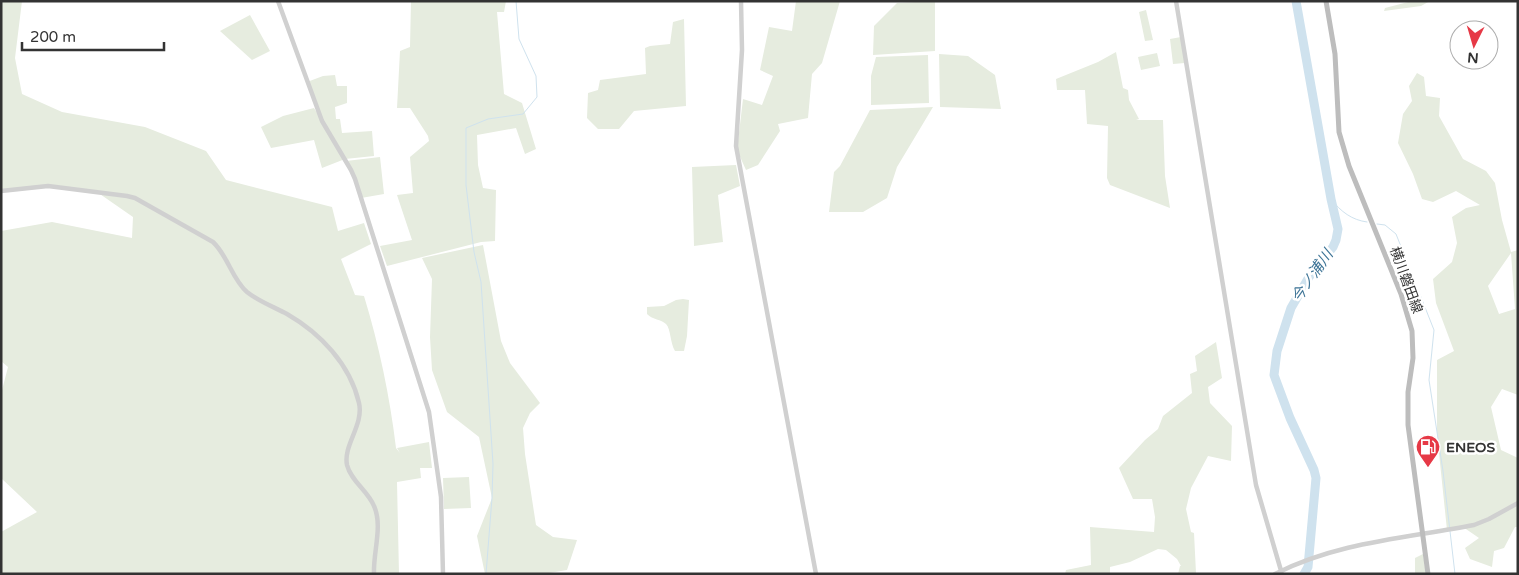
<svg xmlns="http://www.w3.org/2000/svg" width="1519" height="575" viewBox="0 0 1519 575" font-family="'Varela Round','Noto Sans JP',sans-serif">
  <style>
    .green { fill: #e6ecdf; fill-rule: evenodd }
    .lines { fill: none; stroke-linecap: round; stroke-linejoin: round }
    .stream { stroke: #cfe2ee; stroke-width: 1 }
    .river { stroke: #cfe2ee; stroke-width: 9 }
    .tertiary { stroke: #d0d0d0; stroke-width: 4.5 }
    .secondary { stroke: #bdbdbd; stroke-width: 5 }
    .labels { text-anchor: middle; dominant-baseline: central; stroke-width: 5; stroke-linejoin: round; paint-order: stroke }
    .street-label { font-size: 14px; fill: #333; stroke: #fff }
    .poi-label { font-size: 14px; font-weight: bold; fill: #333; stroke: #fff; text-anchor: start }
    .water-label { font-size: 15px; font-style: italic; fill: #3f7597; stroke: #fff }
  </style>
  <rect width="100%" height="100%" fill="#fff"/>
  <path class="green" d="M1 1H22L15 58 22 94 62 112 145 127 206 151 226 180 332 207 338 231 364 223 371 244 341 259 355 295 364 296C379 345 390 397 396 448L400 453 397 448 429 442 432 468H420L421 478 397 482 399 574H1V532L37 512 1 478V394L8 367 1 361V231L52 222 132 238 133 217 97 192 42 187 1 191Z
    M411 1H506L504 12H497L504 94 522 103 536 149 525 154 516 128 477 135 478 165 483 188 496 190 495 241 481 242 387 266 380 246 412 240 397 195 413 193 410 157 429 141 428 136 410 108H397L400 51 410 47Z
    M796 1H840L822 63 812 74 808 118 778 124 780 131 758 165 746 170 737 150 743 99 762 105 773 76 760 70 769 27 792 31Z
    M935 1V51L873 55 874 26 897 3Z
    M1412 1H1430L1421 6 1384 11 1385 8Z
    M1146 10 1153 40 1145 41 1139 12Z
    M250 15 270 51 252 60 220 31Z
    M684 19 686 106 634 111 619 129H598L587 118 588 93 598 90 600 80 646 74 645 48 650 46 670 44 673 22Z
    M1181 37 1185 63 1173 64 1170 39Z
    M1116 52 1123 88 1128 90 1129 100 1139 119 1136 120H1163L1165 176 1170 208 1110 185 1107 178 1108 126 1087 124 1085 90H1057L1056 79 1098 62Z
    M1157 53 1160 66 1141 70 1138 57Z
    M939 54 968 56 995 75 1001 109 940 107Z
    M928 55 929 103 871 105V76L876 57Z
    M1417 73 1424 77 1426 96 1440 98 1439 116 1463 159 1486 171 1495 183 1502 220 1511 252 1518 250V395L1502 389 1491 407 1501 450 1518 458V527H1515L1504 548 1494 551 1492 567 1470 559 1465 548 1479 538 1463 527 1447 530 1437 434V360L1454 351 1436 303 1433 279 1452 262 1457 243 1452 217 1466 208 1480 205 1456 191 1433 202 1422 199 1413 174 1398 143 1403 114 1412 101 1409 86ZM1511 253 1515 309 1499 314 1488 286Z
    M335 75 337 86H347V103L335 107 336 119H340L342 133 372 131 374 156 345 159 322 168 314 140 271 148 261 127 283 116 314 108 327 129 307 82 323 76Z
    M933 107 897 167 887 198 863 212H829L834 172 840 166 870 110Z
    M380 157 384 194 361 198 346 161Z
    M736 165 740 186 718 195 723 242 694 246 692 167Z
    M483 245 501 341 510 363 540 403 530 413 523 428 525 454 536 525 553 537 577 540 567 570 543 574H485L477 536 492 498 479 437 447 412 432 370 430 337 432 279 422 258Z
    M683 299 689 300 687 336 684 351H675C670 343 671 329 666 324 661 319 653 320 647 314V307L664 306 676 300Z
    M1216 342 1222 378 1208 387 1210 403 1232 426 1231 461 1208 456 1191 488 1186 509 1191 532 1194 533 1196 573 1198 574H1178L1180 566H1181L1177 559 1166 550 1158 549 1130 562 1110 567V574H1065L1066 570 1091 565 1090 527 1154 532 1155 517 1152 499H1133L1119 468 1145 440 1158 429 1163 416 1192 393 1190 374 1197 371 1195 356Z
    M469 477 471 508 444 509 443 478Z
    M1423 554 1426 574H1415V558Z"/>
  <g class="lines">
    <path class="stream" d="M1331 199C1341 212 1352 220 1367 222
      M1377 224 1385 225 1396 234 1434 330 1429 380 1443 471 1455 574
      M486 574 492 498 493 464 481 282 474 252 466 185V128L488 119 523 114 537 97 536 76 519 39 516 1"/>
    <path class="river" d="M1296 1 1331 199 1338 229 1336 240 1333 247 1309 277 1291 308 1277 351 1274 375 1290 418 1314 470 1316 478 1308 567 1304 574"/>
    <path class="tertiary" d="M278 1 322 121 351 170 355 179 429 412 441 497 443 574
      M741 1 742 50 736 146 816 574
      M1176 1 1256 485 1282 574
      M1 191 48 186 127 196 135 198 213 242C228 256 232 279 247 292 258 301 274 307 287 314 320 333 350 364 359 403 364 425 343 445 347 465 351 481 368 491 374 506 383 526 373 552 374 574
      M1275 574C1337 542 1407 538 1474 525L1489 519 1518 503"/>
    <path class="secondary" d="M1326 1 1335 54 1339 132 1349 166 1401 294 1412 331 1413 358 1408 392V425L1428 574"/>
  </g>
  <defs>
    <symbol id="fuel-pin" viewBox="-11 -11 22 30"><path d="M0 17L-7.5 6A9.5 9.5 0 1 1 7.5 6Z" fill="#e63946" stroke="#fff"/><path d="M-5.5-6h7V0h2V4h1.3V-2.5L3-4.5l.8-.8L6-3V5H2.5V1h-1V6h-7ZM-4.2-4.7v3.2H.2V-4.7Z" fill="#fff"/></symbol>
  </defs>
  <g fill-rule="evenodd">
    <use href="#fuel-pin" x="1414" y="433" width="28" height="38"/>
  </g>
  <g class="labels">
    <g class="street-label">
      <text transform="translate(1406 280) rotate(70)">横川磐田線</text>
    </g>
    <g class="poi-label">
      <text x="1446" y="447">ENEOS</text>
    </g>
    <g class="water-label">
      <text transform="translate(1312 276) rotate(-55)">今ノ浦川</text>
    </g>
  </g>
  <rect width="1519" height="575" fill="none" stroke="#333333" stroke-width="5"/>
  <g transform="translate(1474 45) rotate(185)"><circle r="24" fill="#ffffff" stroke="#adadad"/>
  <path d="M0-4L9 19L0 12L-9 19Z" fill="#e63946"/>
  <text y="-8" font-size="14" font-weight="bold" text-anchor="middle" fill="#333333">N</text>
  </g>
  <path d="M22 42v8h142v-8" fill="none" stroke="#333333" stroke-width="2.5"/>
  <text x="30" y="42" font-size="15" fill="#333333" stroke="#ffffff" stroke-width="4" paint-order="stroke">200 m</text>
</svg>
